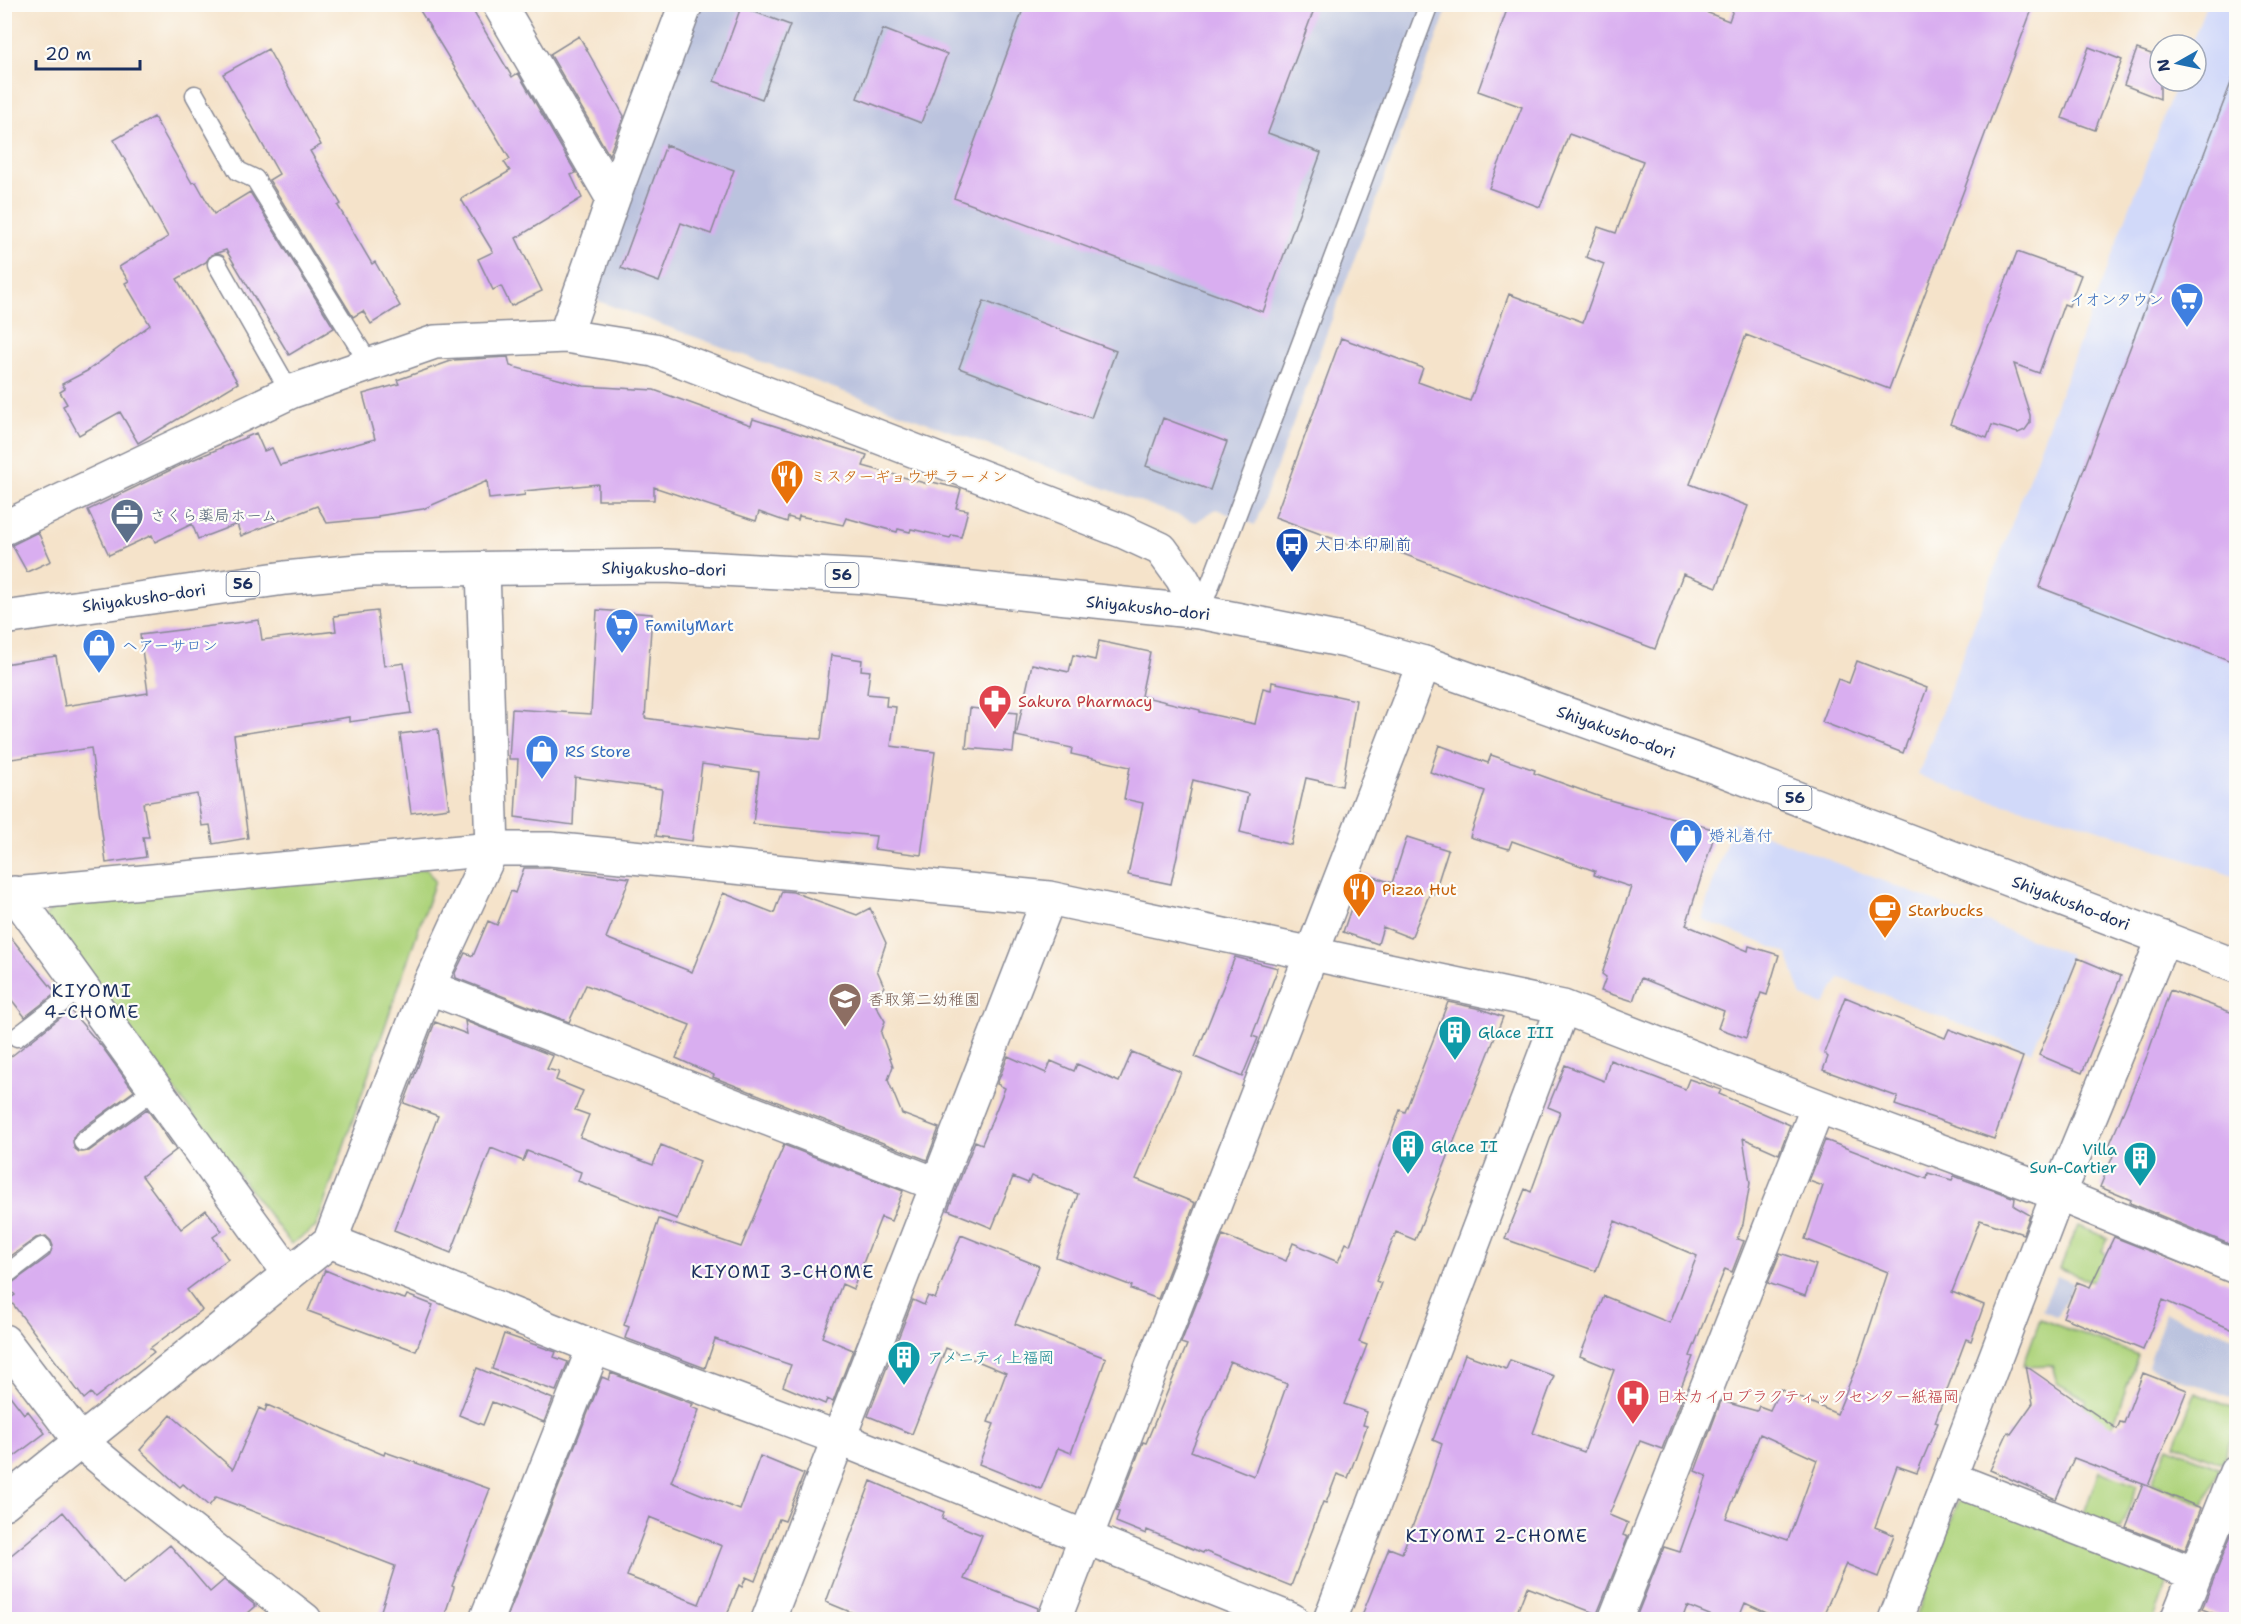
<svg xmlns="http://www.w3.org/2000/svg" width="2241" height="1624" viewBox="0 0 2241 1624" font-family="'Shantell Sans','Klee One',sans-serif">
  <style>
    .built { fill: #d1d9f9 }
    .industrial { fill: #bbc3de }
    .green { fill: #afd47d; stroke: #65826e; stroke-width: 1.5 }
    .building { fill: #d9aef0; fill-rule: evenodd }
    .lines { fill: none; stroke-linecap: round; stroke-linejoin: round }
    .lane-casing { stroke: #888994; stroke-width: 21 }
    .street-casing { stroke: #888994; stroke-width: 36 }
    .secondary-casing { stroke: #888994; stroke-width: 36 }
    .primary-casing { stroke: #888994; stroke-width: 36 }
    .lane { stroke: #fff; stroke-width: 18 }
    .street { stroke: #fff; stroke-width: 33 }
    .secondary { stroke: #fff; stroke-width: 33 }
    .primary { stroke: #fff; stroke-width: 33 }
    .labels { text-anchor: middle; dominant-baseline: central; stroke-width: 4.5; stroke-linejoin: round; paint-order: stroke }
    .shield { fill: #fdfcf7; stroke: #5f6c8c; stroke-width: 1.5 }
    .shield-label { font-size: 15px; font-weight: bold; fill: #1b2f5e }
    .shop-label { font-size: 16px; fill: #366cbe; stroke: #fdfcf7; text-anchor: start }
    .food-label { font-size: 16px; fill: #c56008; stroke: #fdfcf7; text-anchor: start }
    .service-label { font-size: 16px; fill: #4e5e75; stroke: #fdfcf7; text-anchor: start }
    .transit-label { font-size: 16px; fill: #164399; stroke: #fdfcf7; text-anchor: start }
    .street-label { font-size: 16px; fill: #1b2f5e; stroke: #fdfcf7 }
    .health-label { font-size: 16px; fill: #be3a42; stroke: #fdfcf7; text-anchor: start }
    .education-label { font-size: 16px; fill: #785e54; stroke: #fdfcf7; text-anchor: start }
    .culture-label { font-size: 16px; fill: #0d838f; stroke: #fdfcf7; text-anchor: start }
    .neighbourhood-label { font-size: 18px; letter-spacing: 1.5px; fill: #1b2f5e; stroke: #fdfcf7 }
  </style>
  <rect width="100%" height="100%" fill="#fdfcf7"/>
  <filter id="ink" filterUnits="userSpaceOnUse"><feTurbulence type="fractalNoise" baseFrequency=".0167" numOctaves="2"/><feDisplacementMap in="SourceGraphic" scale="12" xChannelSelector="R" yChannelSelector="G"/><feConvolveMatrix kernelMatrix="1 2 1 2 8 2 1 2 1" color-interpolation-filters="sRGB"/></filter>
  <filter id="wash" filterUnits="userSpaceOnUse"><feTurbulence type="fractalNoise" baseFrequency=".008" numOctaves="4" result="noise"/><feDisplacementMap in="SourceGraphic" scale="24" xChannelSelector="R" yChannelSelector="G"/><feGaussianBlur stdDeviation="1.35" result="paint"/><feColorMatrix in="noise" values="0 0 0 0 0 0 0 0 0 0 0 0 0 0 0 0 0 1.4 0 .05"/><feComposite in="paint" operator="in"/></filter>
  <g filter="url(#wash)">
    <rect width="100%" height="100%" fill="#f5e3ca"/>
    <path class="built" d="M2206 5H2236V877L2084 824 1969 795 1918 775 2177 81H2196V45H2191Z
      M1733 822 2071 955 2032 1052 1840 978 1824 1005 1802 997 1787 953 1701 919Z"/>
    <path class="industrial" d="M698 5H1449L1255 525 1216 509 1196 522 598 301 593 284Z
      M2057 1276 2073 1283 2058 1317 2042 1310Z
      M2165 1314 2236 1337V1399L2148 1367Z"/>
    <path class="green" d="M427 869 435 881 316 1227 291 1244 44 918 57 904Z
      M2078 1226 2108 1238 2102 1251 2108 1255 2100 1285 2060 1268Z
      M2040 1319 2138 1355 2107 1442 2081 1412 2087 1400 2057 1383 2052 1365 2023 1366Z
      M2195 1393 2236 1409V1425L2222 1463 2175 1444Z
      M2168 1446 2220 1468 2204 1505 2152 1483Z
      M2099 1471 2137 1486 2120 1530 2083 1516Z
      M1960 1497 2170 1576 2154 1619 1915 1620Z"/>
    <g id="blocks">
      <path class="building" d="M416 4H469L512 77 518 73 576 173 571 175 582 198 516 238 542 291 511 306 501 286 493 290 478 259 493 252 461 199 510 171 504 162 510 159Z
        M1025 4H1316L1268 133 1321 153 1263 312 954 198Z
        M1509 4H1685L1729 21 1735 4H2034L1889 389 1746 335 1690 484 1748 506 1717 587 1683 574 1655 649 1361 538 1358 548 1275 517 1341 338 1423 368 1418 382 1470 401 1509 294 1583 322 1604 264 1586 257 1598 227 1616 233 1643 161 1569 134 1540 207 1489 188 1522 107 1478 91Z
        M741 7 790 25 762 99 714 81Z
        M883 29 947 54 921 123 857 98Z
        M579 36 624 116 609 155 550 54Z
        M2089 47 2122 60 2095 130 2062 118Z
        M268 49 321 145 310 151 341 204 338 206 372 264 375 262 400 306 371 324 363 311 353 317 269 180 279 174 223 74Z
        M2137 49 2160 57V99L2124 85Z
        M2234 75H2236V663L2039 587Z
        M154 117 192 183 196 182 214 214 250 192 334 328 289 355 226 250 211 255 206 262 177 279 238 383 138 443 120 412 79 435 63 406 67 404 60 392 65 389 62 384 87 371 150 325 125 283 129 281 119 267 168 237 114 140Z
        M666 145 734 170 711 234 681 223 659 282 621 268Z
        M2017 252 2081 275 2069 306 2064 304 2039 373 2014 364 2030 415V423L2025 430 2018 433 1992 425 1987 438 1950 424Z
        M984 301 1116 351 1091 418 959 368Z
        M508 357 510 366 584 386 654 390 751 425 753 419 867 455 863 466 928 484V481L961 489 956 508 968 510 961 537 952 535 950 538 911 529 910 532 898 529 897 532 846 518 843 525 799 516 798 520 788 517 787 522 759 512 756 521 654 487V500H598V484L524 491 525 495 489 499 487 481 423 509 378 516V518L327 523 317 506 241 536 237 524 198 539 192 524 155 542 152 535 109 555 88 510 185 463 256 433 264 451 272 448 280 465 375 439 363 394 399 384 397 380 454 360Z
        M1163 418 1227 442 1210 490 1146 466Z
        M38 532 51 561 27 572 12 545Z
        M597 610 652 614 645 718 763 735 821 739 831 655 862 660 861 670 870 671 867 694 887 696 886 706 896 707 891 746 935 752 921 855 874 849 876 836 753 824 759 772 702 764 692 841 656 836 662 789 575 777 573 825 515 817 518 759H509L512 709 591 714Z
        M377 611 384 666 404 663 411 713 349 722V717L234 735 248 838 213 844 210 825 202 826 197 794 143 803 149 837H143L146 857 106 863 91 748 4 760V664L56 656 65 706 148 693 140 635 259 620 262 640 336 631 334 616Z
        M1099 641 1150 652 1141 696 1200 710V712L1255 724 1263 688 1271 690 1272 682 1356 700 1342 786 1306 778 1291 845 1240 832 1248 794 1193 780 1171 884 1128 875 1143 803 1124 799 1130 767 1071 754 1072 748 1016 736 1032 664 1069 672 1073 655 1095 660Z
        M1857 661 1927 688 1903 753 1822 722 1838 679 1849 683Z
        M970 708 1017 713 1013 752 966 748Z
        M438 729 449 808 411 813 400 734Z
        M1439 745 1488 763 1491 755 1535 770 1534 773 1606 799 1716 830 1686 925 1748 951 1749 946 1779 955 1767 995 1761 993 1746 1038 1718 1028 1724 1011 1641 978 1633 1001 1601 991 1606 977 1602 974 1631 887 1594 875 1595 871 1512 841 1509 849 1470 837 1485 791 1430 772Z
        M1407 837 1448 850 1434 894 1430 893 1411 938 1383 927 1378 944 1343 932 1363 873 1392 883Z
        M524 868H549L630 878 606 938 692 972 723 893 774 913 782 891 793 892 857 915 870 908 886 943 877 970 884 986 876 1006 885 1021 881 1033 893 1066 888 1080 902 1114 939 1128 927 1160 713 1077 714 1075 676 1058 690 1025 586 985 569 1022 456 978 455 973 465 953 473 956 488 921 497 925 511 891 515 893Z
        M4 929 56 993 25 1017 4 990Z
        M1235 957 1278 968 1252 1036 1258 1038 1242 1077 1195 1057Z
        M2078 958 2121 976 2082 1073 2039 1055Z
        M2170 990 2236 1014V1247L2130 1203 2131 1200 2100 1187 2113 1156 2106 1153 2147 1056Z
        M1845 997 1945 1038 1949 1029 2023 1057 1994 1139 1895 1105 1898 1097 1823 1070 1828 1057 1824 1053Z
        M1448 1002 1481 1009 1503 1017 1415 1240 1396 1232 1376 1281 1381 1283 1359 1342 1367 1345 1344 1404 1367 1412 1363 1425 1367 1426 1348 1478 1337 1474 1326 1503 1323 1502 1291 1586 1204 1551 1203 1553 1147 1530 1146 1534 1116 1522 1119 1512 1116 1511 1143 1442 1146 1443 1187 1345 1181 1343 1223 1235 1286 1261 1293 1243 1338 1262 1346 1243 1350 1245 1400 1110 1405 1112ZM1230 1361 1287 1384 1254 1476 1191 1451Z
        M70 1010 103 1048 134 1091 76 1133 73 1138 74 1148 79 1152 89 1151 147 1109 176 1150 142 1176 181 1229 206 1210 222 1231 213 1237 228 1259 187 1290 202 1310 150 1348 154 1352 95 1398 91 1393 84 1399 9 1299 15 1295 8 1286 49 1256 53 1246 51 1241 46 1236 36 1238 4 1261V1062Z
        M465 1021 553 1056 547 1069 559 1072 556 1080 583 1091 575 1110 589 1115 580 1137 653 1165 661 1145 700 1161 677 1219 578 1181 581 1172 527 1151 523 1161 491 1148 451 1253 394 1230 438 1116 404 1103 435 1022 467 1034Z
        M1132 1052 1181 1072 1136 1179 1195 1203 1158 1299 1131 1289 1132 1286 1056 1257 1078 1194 1031 1176 1028 1183 1013 1177 992 1228 948 1210 975 1141 982 1144 1005 1088 997 1084 1008 1056 1046 1073 1051 1061 1074 1071 1077 1064 1119 1082Z
        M1610 1060 1685 1089 1689 1079 1721 1090 1719 1094 1790 1125 1779 1154 1743 1138 1750 1183 1743 1224 1737 1239 1744 1241 1732 1272 1725 1269 1690 1356 1693 1357 1680 1390 1685 1391 1662 1449 1640 1441 1609 1515 1628 1523 1623 1535 1628 1537 1597 1614 1527 1587 1514 1620H1360L1389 1548 1402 1553 1428 1486 1442 1444 1433 1440 1465 1354 1506 1369 1510 1360 1554 1376 1533 1433 1584 1452 1614 1370 1580 1356 1604 1296 1670 1323 1697 1256 1615 1221 1596 1271 1505 1239 1525 1189 1531 1192 1560 1112 1548 1107 1565 1065 1604 1081Z
        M1825 1140 1927 1179 1928 1173 1952 1180 1954 1176 2015 1198 2014 1206 2030 1215 2023 1234 1980 1220 1952 1292 1984 1305 1971 1341 1966 1339 1935 1422 1938 1423 1917 1473 1897 1466 1875 1527 1894 1535 1878 1577 1846 1564 1821 1620H1782L1745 1603 1738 1620H1722L1687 1606 1682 1620H1635L1664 1547 1680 1552 1707 1476 1695 1471 1721 1401 1757 1411 1759 1406 1770 1410 1780 1389 1837 1414 1859 1360 1888 1272 1805 1239 1823 1186 1809 1181ZM1760 1434 1817 1460 1788 1540 1726 1518Z
        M784 1145 903 1191 891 1221 881 1217 853 1289 842 1284 822 1337 853 1350 833 1402 827 1399 825 1404 783 1386 791 1365 715 1339 705 1368 625 1338 629 1327 624 1325 659 1219 741 1247Z
        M961 1235 1039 1266 1015 1324 1106 1358 1071 1453 1058 1448 1041 1489 979 1464 994 1424 988 1422 1006 1373 946 1348 912 1434 868 1416 913 1300 924 1305 928 1296 935 1299Z
        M2114 1237 2236 1285V1331L2163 1300 2143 1350 2063 1317 2077 1282 2090 1287Z
        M1780 1253 1816 1265 1805 1296 1768 1283Z
        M325 1270 371 1289 405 1299 407 1295 433 1305 416 1351 308 1311Z
        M504 1334 556 1352 554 1357 568 1362 556 1391 492 1369Z
        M2026 1366 2117 1429 2120 1422 2124 1423 2143 1373 2187 1390 2148 1486 2074 1458 2056 1499 1990 1470 2008 1432 2011 1434 2033 1403Z
        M477 1368 553 1399 544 1422 492 1402 483 1425 459 1415Z
        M611 1373 693 1404 691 1407 699 1410 671 1482 740 1510 760 1456 804 1474 785 1521 779 1519 755 1581 746 1577 742 1587 739 1585 727 1615 734 1620H506L602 1377 609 1380ZM649 1517 722 1546 699 1604 627 1576Z
        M4 1388 24 1414 28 1411 45 1433 4 1464Z
        M267 1405 384 1455 385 1452 490 1489 452 1586 454 1587 443 1620H378L395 1566 216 1497 209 1506 183 1484 180 1487 140 1450 171 1415 233 1469 259 1408 265 1411Z
        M871 1481 944 1512 942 1519 982 1535 964 1579 1038 1608 1036 1620H870L826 1602Z
        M2143 1484 2201 1508 2185 1550 2126 1527Z
        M63 1512 123 1584 170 1545 210 1592 224 1580 256 1606 240 1620H16L4 1606V1561Z
        M2236 1522V1620H2230L2202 1609Z"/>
    </g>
  </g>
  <g filter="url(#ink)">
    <use href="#blocks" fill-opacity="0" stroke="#888994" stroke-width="1.5"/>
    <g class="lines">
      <defs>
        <path id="lane" d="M195 95 238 171 255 179 370 365
          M217 264 290 392
          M1200 612 1429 4
          M17 1037 82 987
          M83 1142 156 1088
          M4 1276 42 1247"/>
        <path id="street" d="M499 4 613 199
          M565 336 613 199 686 4
          M4 528 290 392 435 342 565 336 654 350 1122 531 1161 549 1182 578 1200 612
          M14 893 289 1274
          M4 895 492 849H550L1049 898 1563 1007 1818 1106 2058 1194 2236 1267
          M428 987 936 1184
          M4 1341 81 1442
          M1950 1478 2195 1574
          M4 1503 330 1241 428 987 492 849 483 569
          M486 1620 594 1347
          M768 1620 1049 898
          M1054 1620 1424 663
          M1330 1620 1563 1007
          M1615 1620 1818 1106
          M2177 1620 2236 1472"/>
        <path id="secondary" d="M330 1241 594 1347 838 1438 1292 1620
          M81 1442 132 1485 305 1620
          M1895 1620 2058 1194 2164 938"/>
        <path id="primary" d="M4 618 285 578 368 570 666 566 869 577 1200 612 1346 641 1424 663 1715 767 2236 966"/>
      </defs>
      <use href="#lane" class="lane-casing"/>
      <use href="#street" class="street-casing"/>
      <use href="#secondary" class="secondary-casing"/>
      <use href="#primary" class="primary-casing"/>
      <use href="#lane" class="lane"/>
      <use href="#street" class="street"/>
      <use href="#secondary" class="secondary"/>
      <use href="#primary" class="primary"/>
    </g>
  </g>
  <defs>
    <symbol id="supermarket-pin" viewBox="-11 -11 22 30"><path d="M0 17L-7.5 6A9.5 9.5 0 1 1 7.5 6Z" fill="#3f7fe0" stroke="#fdfcf7"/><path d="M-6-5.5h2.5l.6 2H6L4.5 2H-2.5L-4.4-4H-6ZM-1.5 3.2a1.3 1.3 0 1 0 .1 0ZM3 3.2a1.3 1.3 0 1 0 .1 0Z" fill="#fff"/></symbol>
    <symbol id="restaurant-pin" viewBox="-11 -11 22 30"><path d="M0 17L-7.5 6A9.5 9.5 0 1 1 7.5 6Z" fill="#e8710a" stroke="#fdfcf7"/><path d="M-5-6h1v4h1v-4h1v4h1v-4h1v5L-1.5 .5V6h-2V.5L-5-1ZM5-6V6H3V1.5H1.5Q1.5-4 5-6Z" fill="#fff"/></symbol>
    <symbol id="office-pin" viewBox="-11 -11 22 30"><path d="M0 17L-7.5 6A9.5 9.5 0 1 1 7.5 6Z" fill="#5c6f8a" stroke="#fdfcf7"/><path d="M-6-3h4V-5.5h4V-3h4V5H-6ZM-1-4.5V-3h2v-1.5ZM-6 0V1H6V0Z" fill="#fff"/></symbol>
    <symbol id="bus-pin" viewBox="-11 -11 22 30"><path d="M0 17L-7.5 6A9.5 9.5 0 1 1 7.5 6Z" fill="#1a4fb4" stroke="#fdfcf7"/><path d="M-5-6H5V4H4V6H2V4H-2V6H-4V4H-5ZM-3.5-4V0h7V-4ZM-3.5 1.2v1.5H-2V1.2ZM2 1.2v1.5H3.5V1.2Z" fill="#fff"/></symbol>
    <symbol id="shop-pin" viewBox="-11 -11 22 30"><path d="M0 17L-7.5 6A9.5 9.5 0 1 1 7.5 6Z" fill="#3f7fe0" stroke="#fdfcf7"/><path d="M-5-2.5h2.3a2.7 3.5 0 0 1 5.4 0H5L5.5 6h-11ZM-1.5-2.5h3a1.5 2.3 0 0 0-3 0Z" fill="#fff"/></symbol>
    <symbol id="pharmacy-pin" viewBox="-11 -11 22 30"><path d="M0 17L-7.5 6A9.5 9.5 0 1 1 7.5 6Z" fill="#e0444e" stroke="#fdfcf7"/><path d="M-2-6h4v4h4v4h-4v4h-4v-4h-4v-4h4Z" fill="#fff"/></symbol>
    <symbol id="cafe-pin" viewBox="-11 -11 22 30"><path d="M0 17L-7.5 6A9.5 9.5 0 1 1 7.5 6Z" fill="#e8710a" stroke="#fdfcf7"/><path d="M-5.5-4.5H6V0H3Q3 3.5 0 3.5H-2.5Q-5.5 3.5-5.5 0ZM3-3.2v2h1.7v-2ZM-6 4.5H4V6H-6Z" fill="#fff"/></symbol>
    <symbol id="school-pin" viewBox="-11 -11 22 30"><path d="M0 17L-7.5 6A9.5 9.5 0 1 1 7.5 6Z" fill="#8d6e63" stroke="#fdfcf7"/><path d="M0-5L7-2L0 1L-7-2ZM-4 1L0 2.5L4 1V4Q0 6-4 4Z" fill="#fff"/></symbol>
    <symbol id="building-pin" viewBox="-11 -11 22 30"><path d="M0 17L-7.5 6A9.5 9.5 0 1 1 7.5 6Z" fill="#0f9aa8" stroke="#fdfcf7"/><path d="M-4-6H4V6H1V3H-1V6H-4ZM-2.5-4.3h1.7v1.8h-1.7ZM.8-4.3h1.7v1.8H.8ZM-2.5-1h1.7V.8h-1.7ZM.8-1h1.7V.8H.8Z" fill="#fff"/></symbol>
    <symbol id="hospital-pin" viewBox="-11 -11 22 30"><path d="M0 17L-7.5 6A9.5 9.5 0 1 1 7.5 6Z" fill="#e0444e" stroke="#fdfcf7"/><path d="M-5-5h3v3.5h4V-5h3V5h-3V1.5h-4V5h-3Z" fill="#fff"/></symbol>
  </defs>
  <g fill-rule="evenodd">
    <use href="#supermarket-pin" x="2168" y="280" width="38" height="52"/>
    <use href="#restaurant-pin" x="768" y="457" width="38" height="52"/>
    <use href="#office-pin" x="108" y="496" width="38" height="52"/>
    <use href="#bus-pin" x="1273" y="525" width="38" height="52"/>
    <use href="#supermarket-pin" x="603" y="606" width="38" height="52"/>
    <use href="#shop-pin" x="80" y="626" width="38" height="52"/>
    <use href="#pharmacy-pin" x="976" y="682" width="38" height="52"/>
    <use href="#shop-pin" x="523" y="732" width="38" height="52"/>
    <use href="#shop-pin" x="1667" y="816" width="38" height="52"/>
    <use href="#restaurant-pin" x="1340" y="870" width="38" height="52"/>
    <use href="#cafe-pin" x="1866" y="891" width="38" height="52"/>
    <use href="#school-pin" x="826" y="980" width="38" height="52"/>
    <use href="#building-pin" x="1436" y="1013" width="38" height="52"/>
    <use href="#building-pin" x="1389" y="1127" width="38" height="52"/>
    <use href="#building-pin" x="2121" y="1139" width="38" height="52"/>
    <use href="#building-pin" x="885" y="1338" width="38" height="52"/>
    <use href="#hospital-pin" x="1614" y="1377" width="38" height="52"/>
  </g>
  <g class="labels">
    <g class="shield">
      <rect x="825.5" y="563" width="33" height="24" rx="4.5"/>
      <rect x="226.5" y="572" width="33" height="24" rx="4.5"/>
      <rect x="1778.5" y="786" width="33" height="24" rx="4.5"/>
    </g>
    <g class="shield-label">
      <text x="842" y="575">56</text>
      <text x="243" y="584">56</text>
      <text x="1795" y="798">56</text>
    </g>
    <g class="shop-label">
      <text x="2164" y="299" text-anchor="end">イオンタウン</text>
      <text x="645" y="625">FamilyMart</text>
      <text x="122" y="645">ヘアーサロン</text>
      <text x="565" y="751">RS Store</text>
      <text x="1709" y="835">婚礼着付</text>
    </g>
    <g class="food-label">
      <text x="810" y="476">ミスターギョウザ ラーメン</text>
      <text x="1382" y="889">Pizza Hut</text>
      <text x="1908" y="910">Starbucks</text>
    </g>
    <g class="service-label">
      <text x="150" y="515">さくら薬局ホーム</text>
    </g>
    <g class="transit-label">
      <text x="1315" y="544">大日本印刷前</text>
    </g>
    <g class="street-label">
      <text transform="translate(664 569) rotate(1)">Shiyakusho-dori</text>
      <text transform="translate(144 598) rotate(-8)">Shiyakusho-dori</text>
      <text transform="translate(1148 608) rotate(6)">Shiyakusho-dori</text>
      <text transform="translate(1616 732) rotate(20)">Shiyakusho-dori</text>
      <text transform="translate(2071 903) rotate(21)">Shiyakusho-dori</text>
    </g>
    <g class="health-label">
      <text x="1018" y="701">Sakura Pharmacy</text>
      <text x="1656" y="1396">日本カイロプラクティックセンター紙福岡</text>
    </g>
    <g class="education-label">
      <text x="868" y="999">香取第二幼稚園</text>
    </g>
    <g class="culture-label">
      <text x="1478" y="1032">Glace III</text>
      <text x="1431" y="1146">Glace II</text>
      <text x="2117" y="1149" text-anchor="end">Villa<tspan x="2117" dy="18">Sun-Cartier</tspan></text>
      <text x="927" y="1357">アメニティ上福岡</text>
    </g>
    <g class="neighbourhood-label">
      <text x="92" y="991">KIYOMI<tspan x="92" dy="21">4-CHOME</tspan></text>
      <text x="783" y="1272">KIYOMI 3-CHOME</text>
      <text x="1497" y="1536">KIYOMI 2-CHOME</text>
    </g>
  </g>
  <rect width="2241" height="1624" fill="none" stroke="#fdfcf7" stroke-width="24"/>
  <g transform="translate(2178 63) rotate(261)"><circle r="28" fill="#fdfcf7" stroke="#a3aaba" stroke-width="1.5"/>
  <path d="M0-4.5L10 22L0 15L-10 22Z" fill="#1f6fb2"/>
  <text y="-9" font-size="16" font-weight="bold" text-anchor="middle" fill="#1b2f5e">N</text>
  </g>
  <path d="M36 60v9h104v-9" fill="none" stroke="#1b2f5e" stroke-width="3"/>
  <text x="45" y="60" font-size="18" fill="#1b2f5e" stroke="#fdfcf7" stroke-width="4.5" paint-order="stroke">20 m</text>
</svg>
